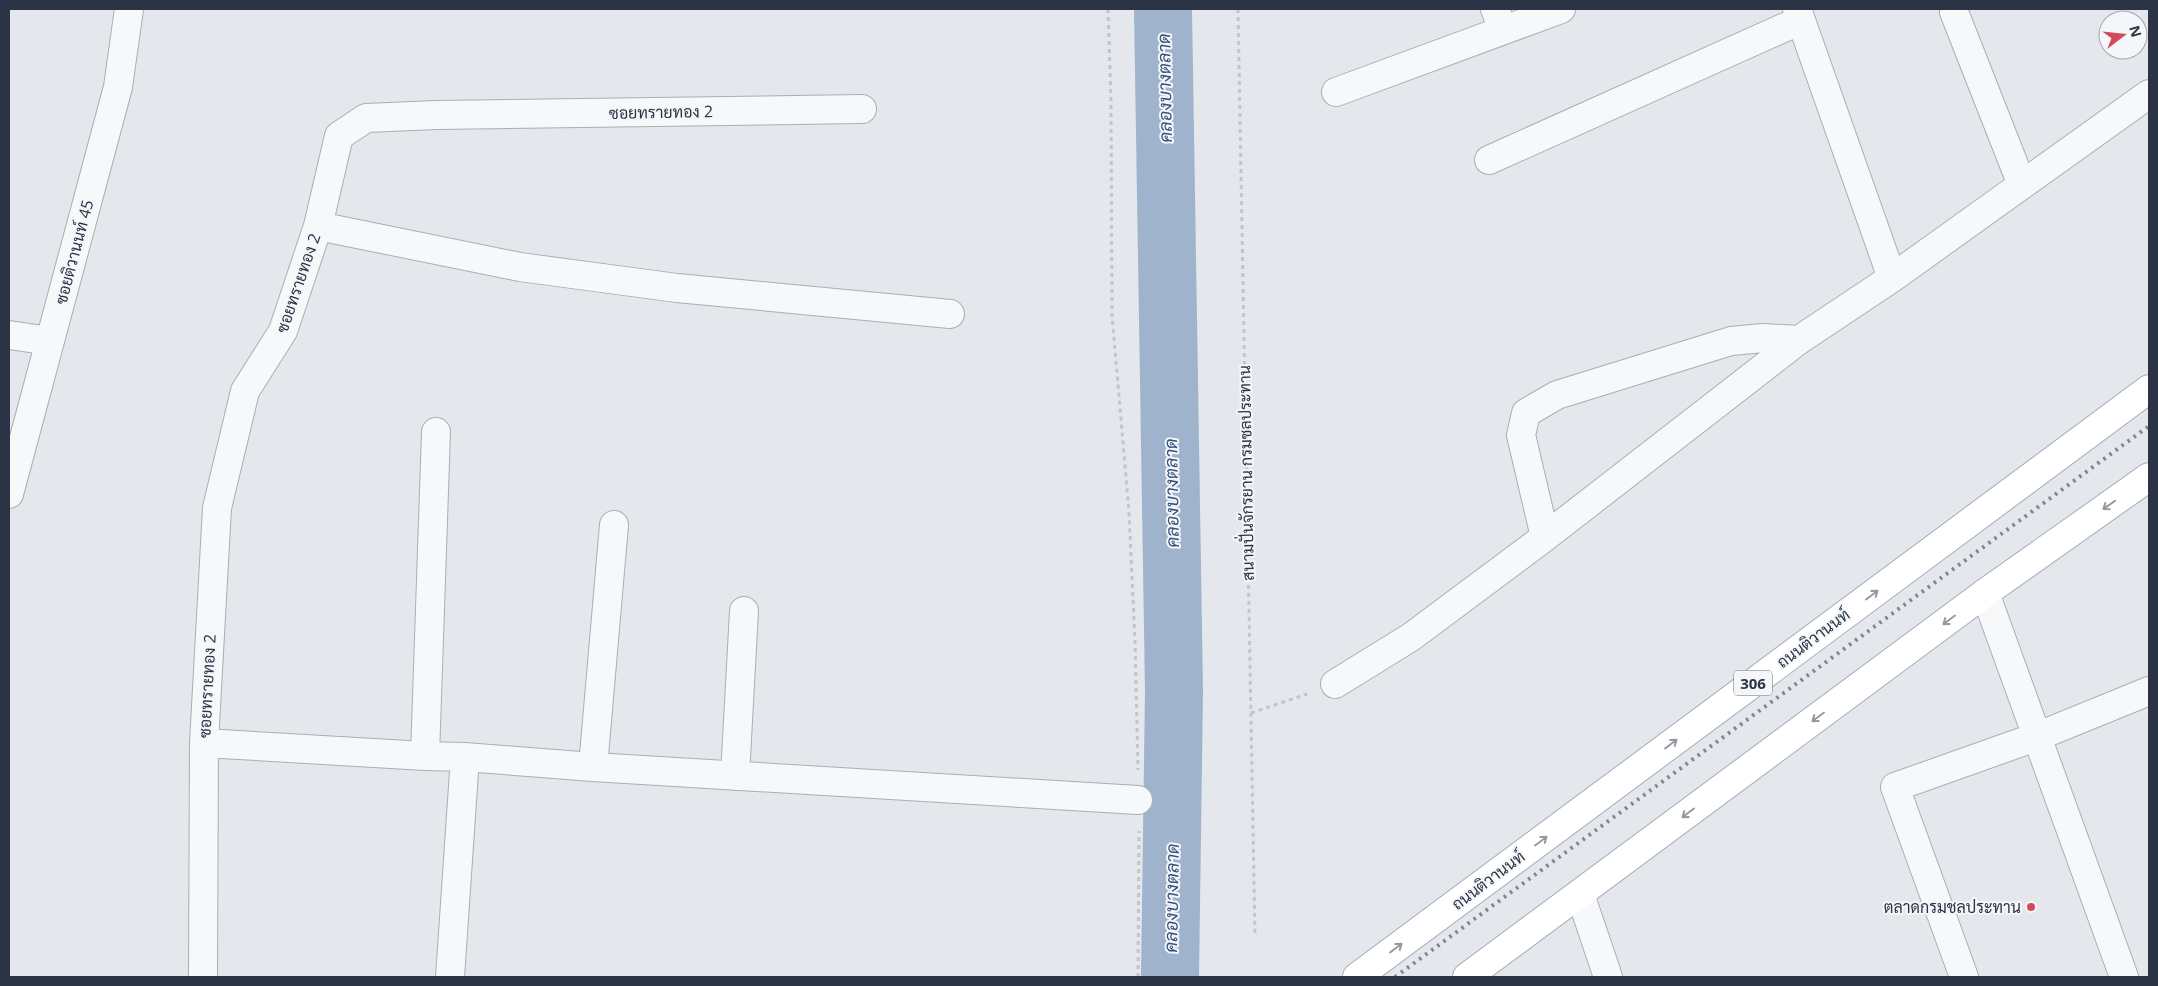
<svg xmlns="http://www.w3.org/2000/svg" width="2158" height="986" viewBox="0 0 2158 986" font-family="'Open Sans',Sarabun,sans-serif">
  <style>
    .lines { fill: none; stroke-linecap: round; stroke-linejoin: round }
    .river { stroke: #9fb4cc; stroke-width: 58 }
    .minor-casing { stroke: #a9aeb7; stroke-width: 30 }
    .major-casing { stroke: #a3abb8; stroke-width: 30 }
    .path { stroke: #c2c5cb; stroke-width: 3; stroke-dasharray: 4 4; stroke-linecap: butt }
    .minor { stroke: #f7f8fa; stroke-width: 28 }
    .major { stroke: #fff; stroke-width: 28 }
    .rail { stroke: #7d8696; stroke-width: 4; stroke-dasharray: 2.5 5; stroke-linecap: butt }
    .oneway { stroke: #959aa2 }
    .poi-dot { fill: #d1495b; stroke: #f4f6f9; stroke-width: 2 }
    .labels { text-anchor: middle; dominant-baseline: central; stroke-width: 4; stroke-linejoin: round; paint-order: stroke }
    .shield { fill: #f4f6f9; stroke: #676e7b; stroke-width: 1 }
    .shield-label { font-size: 15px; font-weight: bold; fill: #2b3445 }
    .street-label { font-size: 16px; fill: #2b3445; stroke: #f4f6f9 }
    .poi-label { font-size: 16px; fill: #2b3445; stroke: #f4f6f9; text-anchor: end }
    .water-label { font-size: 18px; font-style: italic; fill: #34527a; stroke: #f4f6f9 }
  </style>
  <rect width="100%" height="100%" fill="#e4e7ec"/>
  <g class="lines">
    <path class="river" d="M1163 9 1174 691 1170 977"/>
    <defs>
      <path id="minor" d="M1495 9 1503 30
        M1797 9 1892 278
        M1954 12 2022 185
        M1336 92 1561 9
        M1489 160 1801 20
        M318 226 520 267 677 288 950 314
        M9 335 50 341
        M9 494 118 87 129 9
        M1545 537 1521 435 1526 413 1557 395 1731 341 1763 338 1799 340
        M1985 593 2124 977
        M1335 684 1411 637 1545 537 1799 340 1892 278 2149 94
        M204 743 425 756 465 757 593 767 1138 800
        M425 756 436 432
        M593 767 614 525
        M735 776 744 611
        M1580 894 1608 977
        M203 977 204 743 217 508 245 391 283 331 318 226 339 136 366 118 436 115 862 109
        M450 977 465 757
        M1964 977 1895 787 2036 737 2149 691"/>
      <path id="major" d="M1357 977 2149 389
        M1467 977 1985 593 2149 477"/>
    </defs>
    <use href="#minor" class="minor-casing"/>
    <use href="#major" class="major-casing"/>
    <path class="path" d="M1108 9 1111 100 1112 315 1129 512 1135 642 1138 770
      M1238 9 1255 937
      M1251 713 1307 694
      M1138 977 1139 831"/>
    <use href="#minor" class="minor"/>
    <use href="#major" class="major"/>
    <path class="rail" d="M1395 977 2149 426"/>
  </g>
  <defs><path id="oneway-shaft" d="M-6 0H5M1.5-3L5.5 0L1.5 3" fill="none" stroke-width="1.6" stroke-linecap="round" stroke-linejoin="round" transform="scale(1.25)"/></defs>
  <g class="oneway">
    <use href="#oneway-shaft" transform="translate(2109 505) rotate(145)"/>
    <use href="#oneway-shaft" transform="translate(1872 595) rotate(-37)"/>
    <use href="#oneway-shaft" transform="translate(1949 620) rotate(143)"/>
    <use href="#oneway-shaft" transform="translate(1818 717) rotate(143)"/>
    <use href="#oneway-shaft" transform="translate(1671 744) rotate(-37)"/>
    <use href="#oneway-shaft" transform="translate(1688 813) rotate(143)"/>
    <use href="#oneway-shaft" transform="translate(1541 841) rotate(-37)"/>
    <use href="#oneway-shaft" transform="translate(1396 948) rotate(-37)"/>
  </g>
  <circle class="poi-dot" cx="2031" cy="907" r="5"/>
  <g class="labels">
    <rect class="shield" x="1734" y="670.5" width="38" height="25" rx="4"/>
    <g class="shield-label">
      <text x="1753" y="683">306</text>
    </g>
    <g class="street-label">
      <text transform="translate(661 112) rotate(-1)">ซอยทรายทอง 2</text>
      <text transform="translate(74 252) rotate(-75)">ซอยติวานนท์ 45</text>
      <text transform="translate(298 283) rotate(-71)">ซอยทรายทอง 2</text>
      <text transform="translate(1246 473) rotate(-91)">สนามปั่นจักรยาน กรมชลประทาน</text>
      <text transform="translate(1813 638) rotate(-37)">ถนนติวานนท์</text>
      <text transform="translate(207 686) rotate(-87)">ซอยทรายทอง 2</text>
      <text transform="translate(1488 880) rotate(-37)">ถนนติวานนท์</text>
    </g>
    <g class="poi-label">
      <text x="2021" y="907">ตลาดกรมชลประทาน</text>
    </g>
    <g class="water-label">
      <text transform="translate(1164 88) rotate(-91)">คลองบางตลาด</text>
      <text transform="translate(1171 493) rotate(-91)">คลองบางตลาด</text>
      <text transform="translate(1171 898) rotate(-89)">คลองบางตลาด</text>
    </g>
  </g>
  <rect width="2158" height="986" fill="none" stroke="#2b3445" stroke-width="20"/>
  <g transform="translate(2123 35) rotate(74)"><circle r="24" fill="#f4f6f9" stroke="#a4a8b1"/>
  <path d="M0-4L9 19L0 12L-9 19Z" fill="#d1495b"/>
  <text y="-8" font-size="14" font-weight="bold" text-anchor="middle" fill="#2b3445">N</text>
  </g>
</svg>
